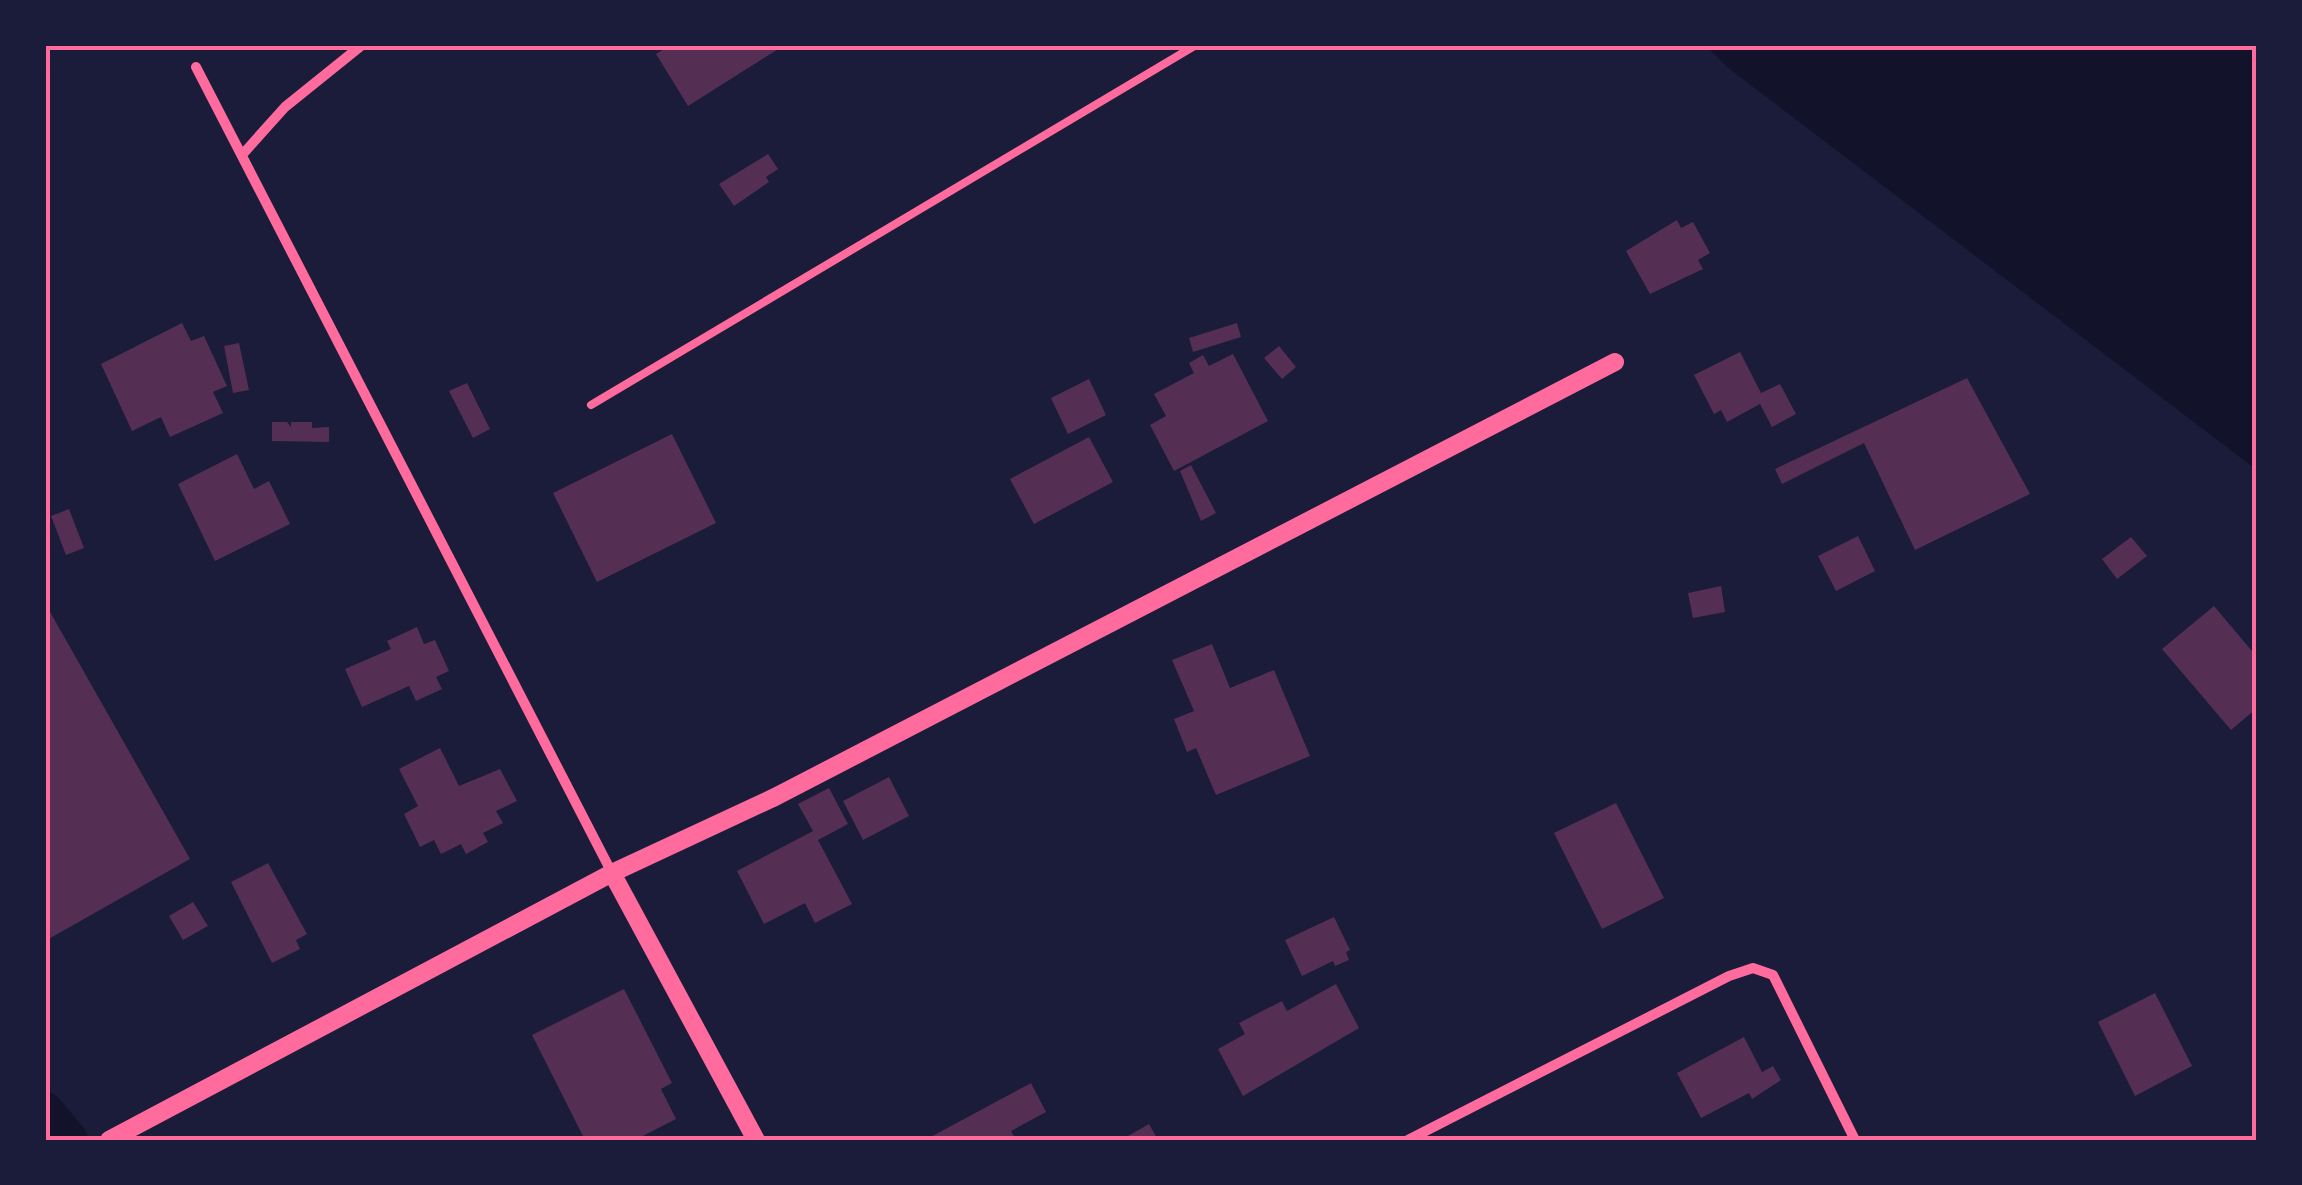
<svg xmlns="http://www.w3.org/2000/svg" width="2302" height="1185" viewBox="0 0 2302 1185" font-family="Ubuntu,sans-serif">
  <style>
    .water { fill: #12122b }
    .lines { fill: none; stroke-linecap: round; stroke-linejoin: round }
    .canal { stroke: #12122b; stroke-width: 38 }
    .building { fill: #542f53 }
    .service { stroke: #ff6b9d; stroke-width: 8 }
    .minor { stroke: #ff6b9d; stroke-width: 10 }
    .tertiary { stroke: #ff6b9d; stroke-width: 18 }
    .neatline { fill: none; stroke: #ff6b9d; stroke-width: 4 }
  </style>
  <rect width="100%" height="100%" fill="#1b1b3a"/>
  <path class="water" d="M1705 45H2257V470L1727 67Z"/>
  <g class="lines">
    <path class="canal" d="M45 1111 69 1140"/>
  </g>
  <path class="building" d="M671 45H778L780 48 688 106 656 54Z
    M768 154 778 169 766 177 769 182 734 206 719 184Z
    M1677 220 1681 228 1693 222 1710 253 1698 260 1703 269 1650 294 1626 251Z
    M182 323 191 341 204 336 227 386 213 392 223 413 170 437 161 417 132 431 101 364Z
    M1237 323 1241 337 1193 352 1189 338Z
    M239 343 249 390 233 393 224 346Z
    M1279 346 1296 367 1282 379 1264 358Z
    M1740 352 1761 393 1780 384 1796 414 1772 427 1760 404 1727 422 1721 410 1714 414 1694 375Z
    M1233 354 1268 421 1174 471 1150 425 1166 416 1154 394 1194 373 1189 363 1203 355 1209 366Z
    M1967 378 2030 494 1915 550 1864 443 1782 484 1775 469Z
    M1089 379 1106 415 1068 434 1051 398Z
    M467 383 490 429 473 438 449 391Z
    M272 422H287L291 427V422H312V428L329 427V442L272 441Z
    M672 434 716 523 597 582 553 493Z
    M1089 437 1113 482 1034 524 1010 479Z
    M237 454 254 489 269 481 290 524 215 561 178 484Z
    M1191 465 1216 513 1201 521 1180 471Z
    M69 509 84 548 66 555 51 516Z
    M1858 536 1875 571 1836 591 1818 556Z
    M2131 537 2147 556 2117 579 2102 559Z
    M1721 586 1725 612 1693 618 1688 593Z
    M45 603 190 859 45 941Z
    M2214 606 2257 657V708L2231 730 2162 649Z
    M417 627 424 644 435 640 449 671 436 677 442 689 416 701 409 686 362 707 345 669 391 649 387 641Z
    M1212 644 1230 688 1274 670 1310 756 1216 795 1196 748 1187 752 1174 719 1194 711 1172 660Z
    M440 748 459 786 500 769 517 801 496 811 503 823 483 833 488 842 466 854 461 844 441 854 434 840 420 847 404 814 418 806 399 769Z
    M889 777 909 816 863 840 843 801Z
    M829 788 848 824 818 840 852 904 815 923 805 903 764 924 737 871 813 831 798 804Z
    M1616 803 1664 898 1602 929 1554 833Z
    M268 863 307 934 296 940 300 949 272 963 231 882Z
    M193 902 208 926 183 940 169 916Z
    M1334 917 1350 950 1346 952 1349 960 1335 966 1333 961 1302 976 1285 940Z
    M1336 984 1359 1028 1243 1096 1218 1049 1245 1034 1239 1023 1282 1001 1287 1011Z
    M624 989 672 1083 661 1089 676 1119 635 1140H585L532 1035Z
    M2155 993 2192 1066 2135 1096 2098 1022Z
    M1744 1037 1762 1072 1773 1066 1781 1080 1752 1099 1749 1093 1701 1118 1677 1073Z
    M1031 1083 1046 1112 1011 1131 1016 1140H925Z
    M1149 1124 1158 1140H1121Z"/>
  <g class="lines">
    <path class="service" d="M591 405 1196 45"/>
    <path class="minor" d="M196 67 612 873
      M242 155 285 107 362 45
      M1408 1140 1729 976 1753 968 1773 975 1855 1140"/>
    <path class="tertiary" d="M612 873 756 1140
      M109 1140 612 873 775 797 1615 362"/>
  </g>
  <rect width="2302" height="1185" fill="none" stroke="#1b1b3a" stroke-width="95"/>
  <rect x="48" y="48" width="2206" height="1090" class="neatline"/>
</svg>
